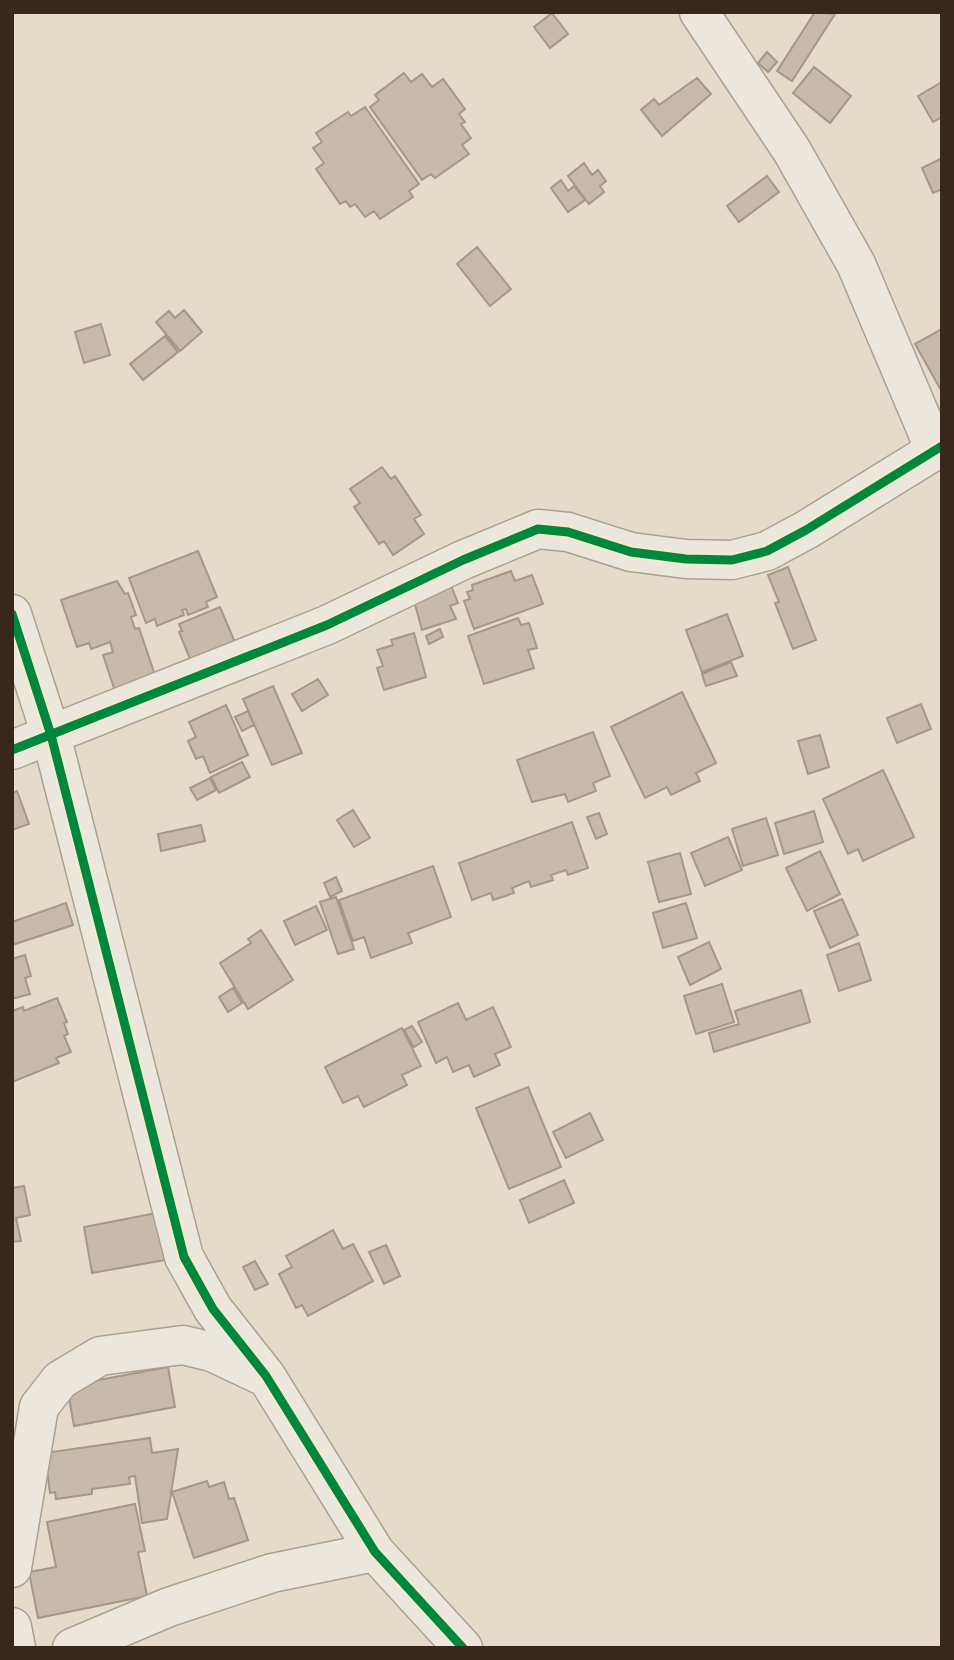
<svg xmlns="http://www.w3.org/2000/svg" width="954" height="1660" viewBox="0 0 954 1660" font-family="Bitter,serif">
  <style>
    .building { fill: #c8baaa; stroke: #a49789; stroke-width: 2 }
    .lines { fill: none; stroke-linecap: round; stroke-linejoin: round }
    .minor-casing { stroke: #a9a093; stroke-width: 41 }
    .minor { stroke: #ece7dc; stroke-width: 38 }
    .cycleway-casing { stroke: #f7ebcd; stroke-width: 13 }
    .cycleway { stroke: #00873e; stroke-width: 9 }
  </style>
  <rect width="100%" height="100%" fill="#e4dcc9"/>
  <path class="building" d="M815 12 835 14 792 81 777 71Z
    M552 13 568 34 550 48 534 27Z
    M767 52 777 62 768 72 758 63Z
    M814 67 851 96 830 123 793 93Z
    M404 73 411 82 422 74 432 87 443 79 465 109 459 114 465 122 461 124 471 138 462 145 469 154 435 178 431 174 422 180 370 107 379 100 375 95Z
    M697 78 711 94 662 136 641 110 654 99 659 105Z
    M942 82V117L933 122 918 96Z
    M365 107 419 184 409 191 413 197 380 219 374 211 365 217 355 204 350 207 346 201 340 204 316 169 324 163 313 148 322 142 316 133 348 112 351 116Z
    M942 158V189L933 193 922 168Z
    M584 163 592 175 598 170 606 181 600 186 604 192 589 204 568 176Z
    M767 176 779 192 739 222 727 206Z
    M561 180 568 191 574 186 585 200 568 212 551 188Z
    M477 247 511 289 490 306 457 264Z
    M184 310 202 332 180 351 156 322 169 311 175 318Z
    M101 324 110 355 84 363 75 332Z
    M942 329V392L915 344Z
    M165 336 178 352 143 380 130 364Z
    M382 467 391 479 395 476 421 515 414 519 424 534 393 555 384 541 379 544 354 507 360 503 350 489Z
    M198 551 217 597 206 602 208 607 188 615 186 609 182 610 184 615 157 626 155 619 146 623 129 578Z
    M788 567 816 640 793 649 775 603 779 602 768 575Z
    M511 571 515 581 532 575 543 604 474 629 464 601 470 599 467 592 473 590 472 585Z
    M117 581 125 594 128 593 136 615 131 617 135 629 139 628 156 678 117 697 103 655 113 652 110 642 91 649 89 643 77 647 61 600Z
    M450 583 458 603 450 606 456 619 422 630 413 597Z
    M220 607 239 652 195 671 179 632 182 631 179 624Z
    M727 614 743 656 702 672 686 630Z
    M518 618 521 625 529 623 537 648 528 650 534 668 484 684 468 636Z
    M440 629 443 637 429 644 426 636Z
    M414 633 426 677 384 690 377 668 383 666 377 650 393 645 391 640Z
    M731 662 737 676 706 686 702 674Z
    M318 679 328 695 302 711 292 694Z
    M273 686 302 753 272 765 243 699Z
    M682 692 716 763 696 773 700 781 671 795 667 787 645 798 611 727Z
    M921 704 931 729 897 743 887 718Z
    M226 705 248 755 210 773 203 756 196 759 188 741 196 737 189 722Z
    M248 711 254 725 242 731 235 717Z
    M593 732 610 776 593 783 596 791 568 802 565 794 532 802 517 760Z
    M820 735 829 767 808 774 798 741Z
    M242 762 250 777 219 793 211 777Z
    M883 770 914 837 863 861 858 849 848 854 823 799Z
    M210 778 216 790 197 800 190 788Z
    M17 791 29 824 12 830V793Z
    M353 810 370 838 354 847 337 820Z
    M814 811 823 842 784 854 775 823Z
    M599 813 607 834 596 839 587 817Z
    M766 818 778 855 743 866 732 829Z
    M572 822 588 868 568 875 566 870 551 875 553 880 531 887 529 881 512 888 514 893 493 900 491 893 472 900 459 863Z
    M201 825 205 841 161 851 158 834Z
    M728 837 742 870 705 886 691 853Z
    M820 851 840 894 807 911 786 868Z
    M680 853 691 894 659 902 648 862Z
    M433 866 451 917 408 933 412 943 371 958 364 937 353 941 339 900Z
    M336 877 342 891 330 897 324 883Z
    M336 897 354 949 338 954 320 902Z
    M842 899 858 935 830 948 814 911Z
    M66 903 73 925 12 945V922Z
    M686 903 697 938 663 948 653 913Z
    M316 906 327 930 295 945 284 921Z
    M261 930 293 980 248 1009 220 963 251 943 248 939Z
    M709 942 721 969 690 985 678 957Z
    M859 943 871 980 839 991 827 955Z
    M25 955 31 976 25 978 30 994 12 999V959Z
    M722 984 734 1022 696 1034 684 996Z
    M233 988 242 1003 228 1012 219 997Z
    M801 990 810 1022 714 1052 709 1033 739 1024 735 1011Z
    M57 998 67 1022 64 1023 68 1034 64 1036 71 1052 56 1058 59 1063 12 1082V1011L23 1007 24 1011Z
    M458 1003 466 1020 493 1007 511 1047 495 1054 500 1065 474 1077 469 1065 453 1072 447 1057 436 1063 418 1022Z
    M412 1026 422 1042 414 1047 404 1030Z
    M402 1028 421 1066 402 1075 407 1085 364 1107 358 1096 343 1103 325 1067Z
    M528 1087 561 1167 509 1189 476 1108Z
    M590 1113 603 1140 566 1158 553 1132Z
    M564 1180 574 1203 529 1223 520 1200Z
    M24 1186 30 1215 16 1218 21 1241 12 1242V1188Z
    M162 1212 171 1259 92 1273 84 1227Z
    M333 1230 343 1249 353 1244 373 1281 308 1316 302 1305 296 1308 279 1274 292 1267 286 1256Z
    M386 1245 400 1276 384 1284 369 1252Z
    M255 1261 268 1284 255 1290 243 1267Z
    M168 1367 175 1407 74 1426 67 1386Z
    M150 1438 152 1453 178 1449 167 1519 142 1523 135 1476 129 1477 130 1484 92 1489V1494L56 1499 55 1492 50 1493 45 1453Z
    M207 1481 209 1487 224 1482 229 1499 234 1498 248 1540 194 1558 172 1492Z
    M135 1504 145 1551 138 1552 147 1596 38 1618 29 1572 56 1567 47 1522Z"/>
  <g class="lines">
    <defs>
      <path id="minor" d="M699 12 792 151 856 264 935 450
        M12 614 51 735 184 1257 213 1309 266 1376 375 1552 463 1648
        M12 750 327 625 463 560 538 529 568 532 631 552 686 559 732 560 767 551 806 530 942 446
        M12 1568 39 1407 60 1380 100 1356 183 1345 212 1352 263 1376
        M12 1627 16 1648
        M72 1648 169 1607 272 1573 375 1552"/>
    </defs>
    <use href="#minor" class="minor-casing"/>
    <use href="#minor" class="minor"/>
    <defs>
      <path id="cycleway" d="M12 614 51 735 184 1257 213 1309 266 1376 375 1552 463 1648
        M12 750 327 625 463 560 538 529 568 532 631 552 686 559 732 560 767 551 806 530 942 446"/>
    </defs>
    <use href="#cycleway" class="cycleway-casing"/>
    <use href="#cycleway" class="cycleway"/>
  </g>
  <rect width="954" height="1660" fill="none" stroke="#38281b" stroke-width="28"/>
</svg>
